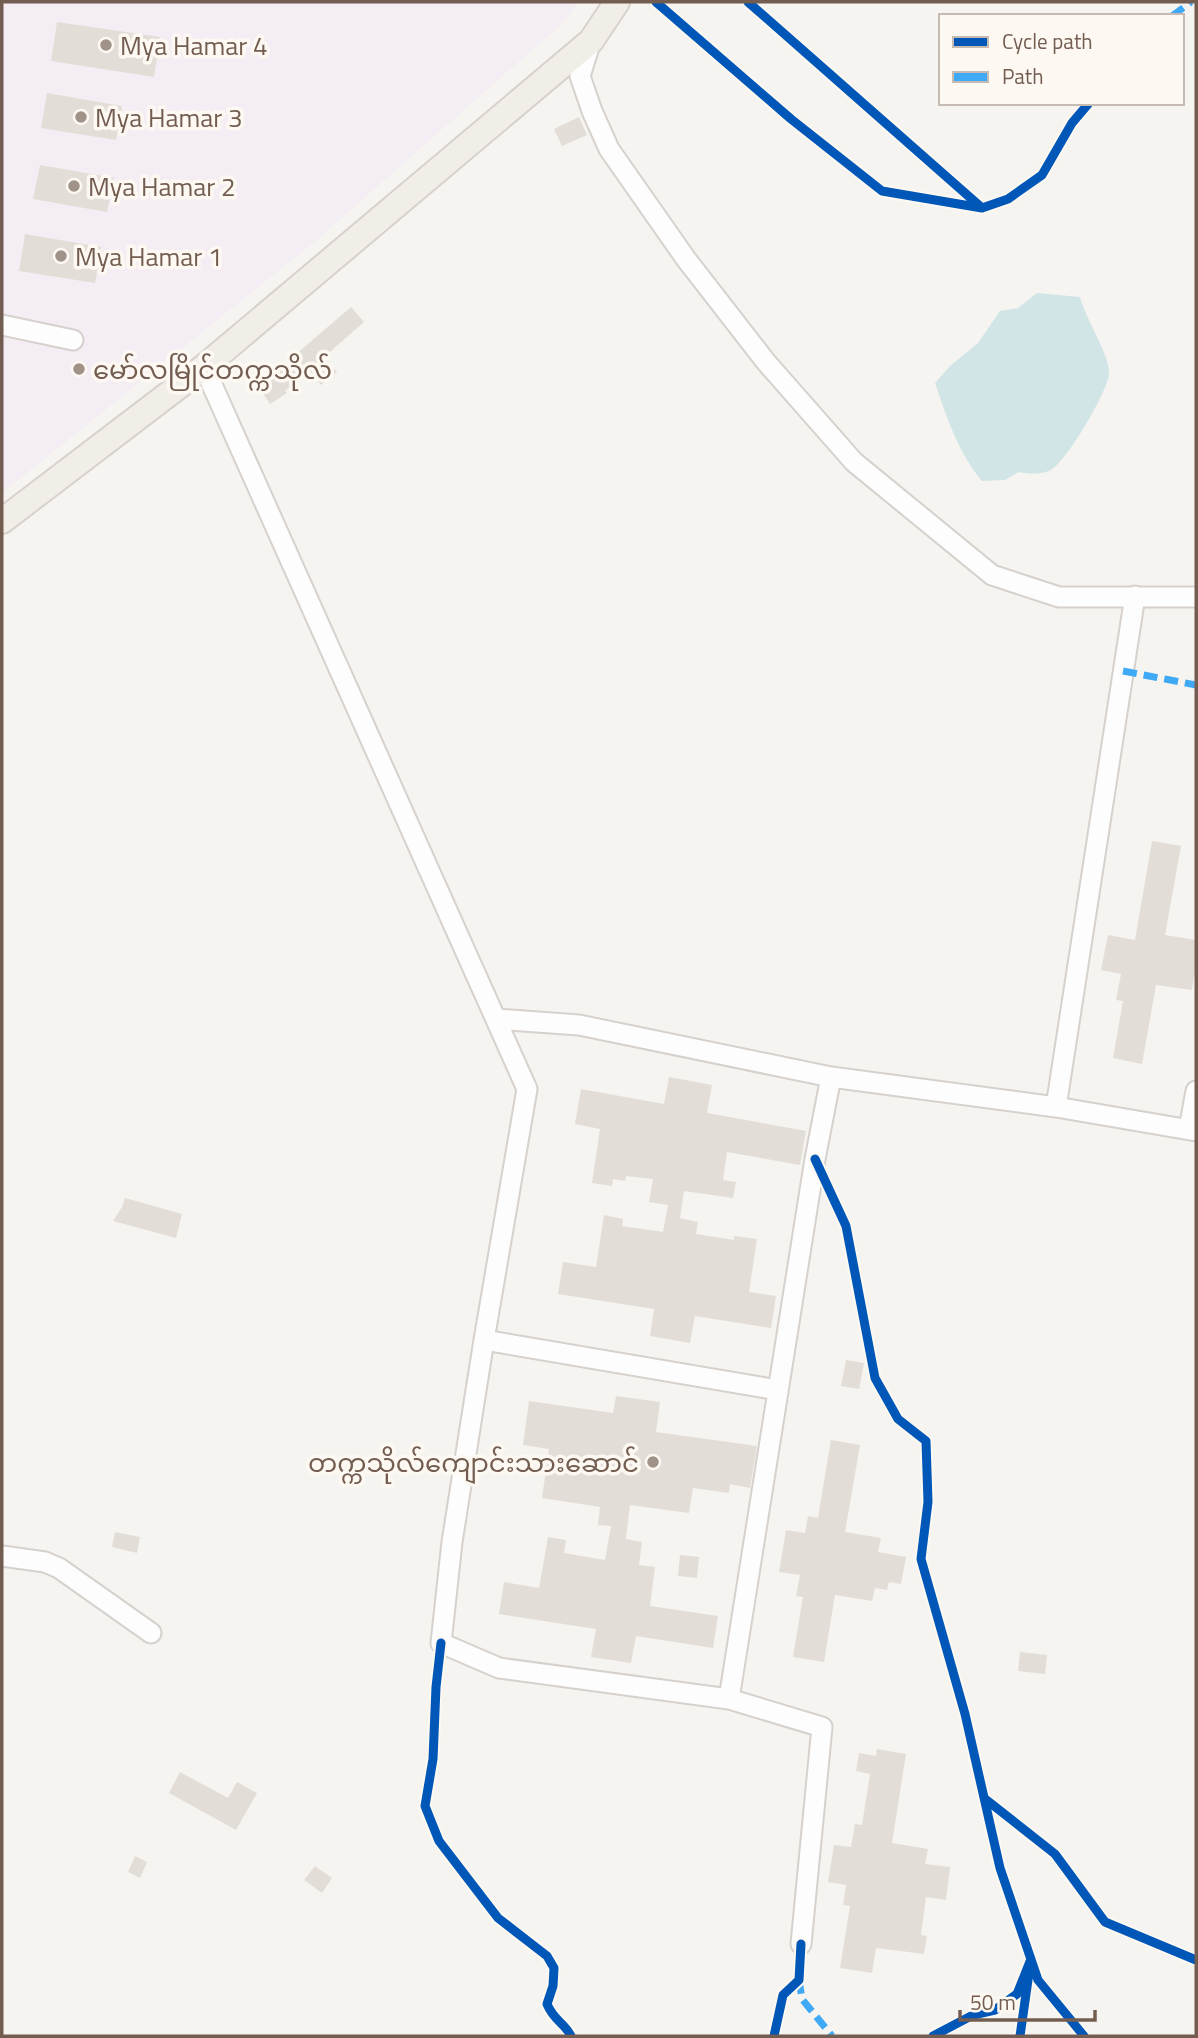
<svg xmlns="http://www.w3.org/2000/svg" width="1198" height="2038" viewBox="0 0 1198 2038" font-family="'Titillium Web','Noto Sans Myanmar',sans-serif">
  <style>
    .education { fill: #f4edf4 }
    .water { fill: #d2e5e6 }
    .building { fill: #e3ddd7 }
    .lines { fill: none; stroke-linecap: round; stroke-linejoin: round }
    .minor-casing { stroke: #d6d1cd; stroke-width: 23 }
    .major-casing { stroke: #d8d1cd; stroke-width: 28 }
    .minor { stroke: #fefdfd; stroke-width: 19 }
    .major { stroke: #f1eee8; stroke-width: 24 }
    .quiet { stroke: #3fa9f5; stroke-width: 7; stroke-dasharray: 14 7; stroke-linecap: butt }
    .cycleway-casing { stroke: #fdf9f2; stroke-width: 13 }
    .cycleway { stroke: #0057b8; stroke-width: 9 }
    .poi-dot { fill: #a19289; stroke: #fdf9f2; stroke-width: 2.5 }
    .labels { text-anchor: middle; dominant-baseline: central; stroke-width: 7; stroke-linejoin: round; paint-order: stroke }
    .poi-label { font-size: 26px; fill: #735d51; stroke: #fdf9f2; text-anchor: start }
  </style>
  <rect width="100%" height="100%" fill="#f6f4f0"/>
  <path class="education" d="M2 2H578L564 22 312 244 2 493Z"/>
  <path class="water" d="M1037 293 1080 297C1086 320 1109 353 1109 373 1109 390 1066 462 1051 470 1040 475 1031 474 1019 472L1005 480 982 481C958 452 947 418 935 383L950 366 978 343 1000 311 1018 308Z"/>
  <path class="building" d="M57 22 160 37 154 77 51 61Z
    M47 93 122 106 116 140 41 128Z
    M579 117 587 135 562 146 554 129Z
    M40 165 114 178 107 212 33 199Z
    M25 234 101 247 95 283 19 271Z
    M351 307 364 322 324 357 337 372 321 385 309 370 285 391 287 393 270 404 256 383 281 367Z
    M1152 841 1181 846 1165 935 1196 940V962L1192 990 1156 985 1142 1064 1113 1058 1123 1001 1116 1000 1121 974 1101 970 1108 935 1135 940Z
    M669 1077 712 1085 707 1113 806 1131 800 1165 727 1152 723 1180 736 1182 733 1198 684 1191 680 1218 698 1222 696 1234 734 1240V1236L757 1239 749 1292 776 1296 771 1328 695 1316 690 1343 650 1336 654 1309 558 1294 563 1262 596 1267 604 1215 623 1219 622 1226 663 1232 668 1205 649 1202 653 1179 626 1176 625 1181 613 1179 612 1186 592 1183 600 1129 575 1124 581 1089 664 1104Z
    M125 1198 182 1214 176 1238 113 1221 122 1207Z
    M846 1360 864 1363 859 1389 841 1386Z
    M616 1396 660 1402 656 1432 757 1446 750 1488 730 1484 729 1493 693 1488 689 1513 630 1505 626 1539 642 1542 639 1565 655 1567 650 1606 718 1616 713 1648 636 1636 631 1663 591 1657 596 1629 499 1614 504 1582 539 1588 548 1537 566 1540 564 1553 605 1560 611 1526 598 1525 600 1507 542 1498 549 1449 523 1445 529 1401 613 1413Z
    M831 1440 860 1445 845 1532 881 1538 878 1552 906 1557 901 1584 889 1582 887 1590 875 1588 872 1601 835 1595 824 1662 793 1657 803 1597 796 1596 800 1575 779 1572 786 1530 805 1533 808 1516 818 1518Z
    M115 1532 140 1537 137 1553 112 1547Z
    M680 1555 699 1557 697 1578 678 1576Z
    M1020 1652 1047 1655 1045 1674 1018 1671Z
    M877 1749 906 1754 892 1843 928 1849 925 1864 950 1867 946 1900 926 1897 921 1935 927 1936 924 1954 876 1948 872 1973 840 1968 850 1906 843 1905 846 1885 828 1882 834 1845 851 1847 855 1824 862 1825 870 1774 856 1771 859 1753 876 1756Z
    M180 1772 228 1798 237 1782 257 1793 236 1830 169 1793Z
    M135 1856 147 1862 140 1878 128 1872Z
    M315 1866 332 1878 322 1893 304 1880Z"/>
  <g class="lines">
    <defs>
      <path id="minor" d="M591 41 580 76 592 111 609 149 686 259 766 362 854 462 992 575 1059 597H1196
        M2 325 73 340
        M204 367 527 1089 484 1340 452 1542 441 1643 499 1668 729 1699 822 1727 801 1944
        M496 1019 579 1025 831 1077 1056 1107 1135 596
        M1056 1107 1196 1131
        M1189 1129 1196 1091
        M484 1340 778 1390
        M2 1556 45 1562 59 1568 151 1633
        M729 1699 815 1159 831 1077"/>
      <path id="major" d="M2 521 204 367 591 41 617 2"/>
    </defs>
    <use href="#minor" class="minor-casing"/>
    <use href="#major" class="major-casing"/>
    <use href="#minor" class="minor"/>
    <use href="#major" class="major"/>
    <path class="quiet" d="M1172 16 1191 2
      M1123 671 1196 685
      M799 1980 802 1999 832 2036"/>
    <defs>
      <path id="cycleway" d="M656 2 791 119 882 191 982 208
        M748 2 982 208 1008 199 1042 175 1072 123 1089 103
        M815 1159 846 1226 875 1378 898 1419 926 1441 928 1502 921 1559 965 1714 1000 1868 1038 1980 1084 2036
        M441 1643 436 1687 433 1759 425 1806 439 1841 498 1918 547 1956 554 1968 553 1986 547 2004C554 2021 564 2022 571 2036
        M984 1798 1055 1854 1105 1922 1196 1960
        M774 2036 783 1995 799 1980 801 1944
        M933 2036 973 2015 995 2010 1017 1994 1031 1959 1020 2036"/>
    </defs>
    <use href="#cycleway" class="cycleway-casing"/>
    <use href="#cycleway" class="cycleway"/>
  </g>
  <g class="poi-dot">
    <circle cx="106" cy="45" r="7"/>
    <circle cx="81" cy="117" r="7"/>
    <circle cx="74" cy="186" r="7"/>
    <circle cx="61" cy="256" r="7"/>
    <circle cx="79" cy="369" r="7"/>
    <circle cx="653" cy="1462" r="7"/>
  </g>
  <g class="labels">
    <g class="poi-label">
      <text x="120" y="45">Mya Hamar 4</text>
      <text x="95" y="117">Mya Hamar 3</text>
      <text x="88" y="186">Mya Hamar 2</text>
      <text x="75" y="256">Mya Hamar 1</text>
      <text x="93" y="369">မော်လမြိုင်တက္ကသိုလ်</text>
      <text x="639" y="1462" text-anchor="end">တက္ကသိုလ်ကျောင်းသားဆောင်</text>
    </g>
  </g>
  <rect width="1198" height="2038" fill="none" stroke="#735d51" stroke-width="7"/>
  <rect x="939" y="14" width="245" height="91" fill="#fdf9f2" stroke="#c6bbb2" stroke-width="2"/>
  <rect x="953" y="37" width="35" height="10" fill="#0057b8" stroke="#c6bbb2" stroke-width="2"/>
  <text x="1002" y="49" font-size="21" fill="#735d51">Cycle path</text>
  <rect x="953" y="72" width="35" height="10" fill="#3fa9f5" stroke="#c6bbb2" stroke-width="2"/>
  <text x="1002" y="84" font-size="21" fill="#735d51">Path</text>
  <path d="M960 2010v10h135v-10" fill="none" stroke="#735d51" stroke-width="3.5"/>
  <text x="970" y="2010" font-size="21" fill="#735d51" stroke="#fdf9f2" stroke-width="5" paint-order="stroke">50 m</text>
</svg>
